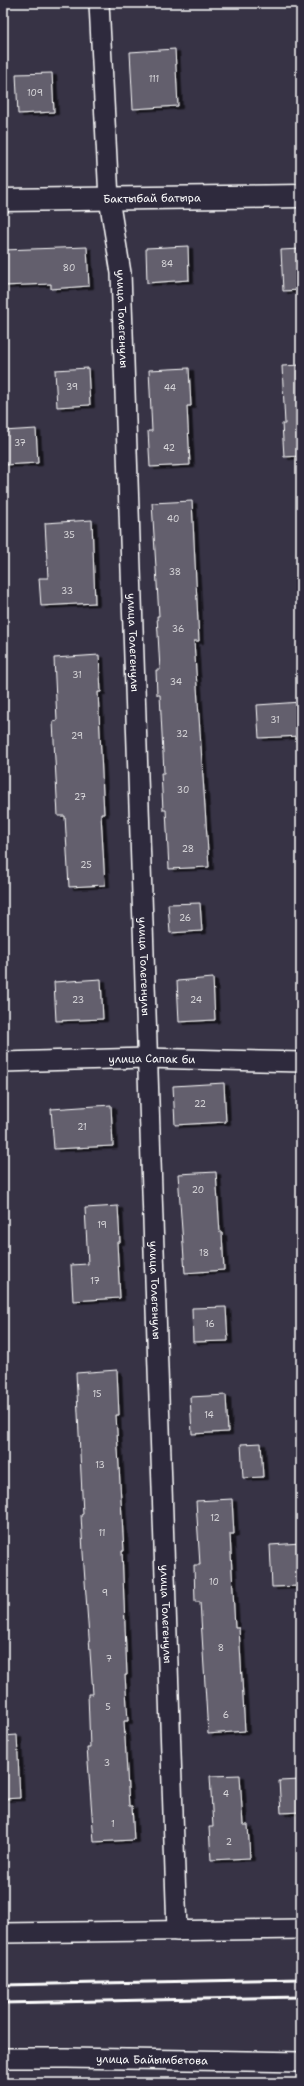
<svg xmlns="http://www.w3.org/2000/svg" width="304" height="2086" viewBox="0 0 304 2086" font-family="'Shantell Sans',sans-serif">
  <style>
    .building { fill: #635f6d; stroke: #fff; filter: url(#shadow) }
    .lines { fill: none; stroke-linecap: round; stroke-linejoin: round }
    .minor-casing { stroke: #fff; stroke-width: 22 }
    .tertiary-casing { stroke: #fff; stroke-width: 25 }
    .minor { stroke: #2f2a3d; stroke-width: 19 }
    .tertiary { stroke: #2f2a3d; stroke-width: 22 }
    .rail { stroke: #fff; stroke-width: 3 }
    .labels { text-anchor: middle; dominant-baseline: central; stroke-width: 3.5; stroke-linejoin: round; paint-order: stroke }
    .number-label { font-size: 9px; fill: #d8d7da }
    .street-label { font-size: 11px; fill: #fff; stroke: #2f2a3d }
  </style>
  <defs>
    <filter id="shadow"><feDropShadow dx="4.5" dy="2.5" stdDeviation="0" flood-color="#0009"/></filter>
  </defs>
  <rect width="100%" height="100%" fill="#373345"/>
  <filter id="ink" filterUnits="userSpaceOnUse"><feTurbulence type="fractalNoise" baseFrequency=".025" numOctaves="2"/><feDisplacementMap in="SourceGraphic" scale="8" xChannelSelector="R" yChannelSelector="G"/><feConvolveMatrix kernelMatrix="1 2 1 2 8 2 1 2 1" color-interpolation-filters="sRGB"/></filter>
  <g filter="url(#ink)">
    <path class="building" d="M175 49 178 106 133 109 130 52Z
      M52 73 54 112 18 114 16 74Z
      M188 246 189 280 147 283 146 248Z
      M87 247 89 286 51 289V284L3 286V250Z
      M301 249V290L283 291 281 250Z
      M301 365V456L284 457 282 424H285L282 366Z
      M88 368 90 405 57 407 55 370Z
      M189 368 191 406H187L190 465 150 467 148 431H152L149 370Z
      M36 429 38 463 4 465 3 431Z
      M192 501 199 641H194L209 867 169 869 166 810H163L161 773H164L160 695H157L156 670H160L157 616H159L152 503Z
      M92 520 95 603 41 606 39 578H48L45 523Z
      M99 655 101 692H98L104 814H101L105 885 69 887 65 816H58L53 722 57 721 54 658Z
      M301 702V736L259 738 257 705Z
      M200 903 202 931 170 933 168 904Z
      M213 978 215 1020 179 1022 177 981Z
      M101 979 103 1019 56 1021 54 982Z
      M224 1083 226 1122 175 1125 173 1086Z
      M111 1105 113 1146 54 1149 51 1109Z
      M216 1172 220 1233H222L224 1270 185 1273 178 1174Z
      M118 1206 120 1242H117L120 1298 73 1301 71 1265 88 1264 85 1208Z
      M226 1307 228 1341 193 1342 192 1308Z
      M117 1370 119 1415H116L124 1551H122L127 1675H125L128 1721H124L129 1806H132L134 1840 94 1842 87 1748H90L88 1694H93L83 1553 81 1515 83 1514 76 1373Z
      M226 1395 228 1432 192 1434 190 1397Z
      M261 1443 263 1477 243 1478 241 1444Z
      M232 1499 234 1534H230L235 1628H239L245 1731 208 1734 200 1602H195L194 1565H200L196 1501Z
      M301 1543V1586L272 1587 270 1545Z
      M17 1735 20 1798 3 1799V1736Z
      M240 1775 243 1825H248L250 1858 211 1860 209 1827H213L210 1776Z
      M301 1780V1812L281 1813 279 1781Z"/>
    <g class="lines">
      <defs>
        <g id="minor">
          <path id="s1" d="M99 3 109 199 121 273 177 1931"/>
          <path id="s2" d="M3 1062 146 1058 301 1062"/>
          <path d="M3 1933 301 1929"/>
          <path id="s3" d="M3 2058H67L301 2062"/>
        </g>
        <g id="tertiary">
          <path id="s4" d="M3 200 301 196"/>
        </g>
      </defs>
      <use href="#minor" class="minor-casing"/>
      <use href="#tertiary" class="tertiary-casing"/>
      <use href="#minor" class="minor"/>
      <use href="#tertiary" class="tertiary"/>
      <path class="rail" d="M3 1985 301 1979
        M3 2003 301 1997"/>
    </g>
  </g>
  <g class="labels">
    <g class="number-label">
      <text x="154" y="79">111</text>
      <text x="35" y="93">109</text>
      <text x="167" y="264">84</text>
      <text x="69" y="268">80</text>
      <text x="72" y="387">39</text>
      <text x="170" y="388">44</text>
      <text x="20" y="443">37</text>
      <text x="169" y="448">42</text>
      <text x="173" y="519">40</text>
      <text x="69" y="535">35</text>
      <text x="175" y="572">38</text>
      <text x="67" y="591">33</text>
      <text x="178" y="629">36</text>
      <text x="77" y="675">31</text>
      <text x="176" y="682">34</text>
      <text x="275" y="720">31</text>
      <text x="182" y="734">32</text>
      <text x="77" y="736">29</text>
      <text x="183" y="790">30</text>
      <text x="80" y="797">27</text>
      <text x="188" y="849">28</text>
      <text x="86" y="865">25</text>
      <text x="185" y="918">26</text>
      <text x="78" y="1000">23</text>
      <text x="196" y="1000">24</text>
      <text x="200" y="1104">22</text>
      <text x="82" y="1127">21</text>
      <text x="198" y="1190">20</text>
      <text x="102" y="1225">19</text>
      <text x="204" y="1253">18</text>
      <text x="95" y="1281">17</text>
      <text x="210" y="1324">16</text>
      <text x="97" y="1394">15</text>
      <text x="209" y="1415">14</text>
      <text x="100" y="1465">13</text>
      <text x="215" y="1518">12</text>
      <text x="102" y="1533">11</text>
      <text x="214" y="1582">10</text>
      <text x="105" y="1593">9</text>
      <text x="221" y="1648">8</text>
      <text x="109" y="1659">7</text>
      <text x="108" y="1707">5</text>
      <text x="226" y="1715">6</text>
      <text x="107" y="1763">3</text>
      <text x="226" y="1794">4</text>
      <text x="113" y="1824">1</text>
      <text x="229" y="1842">2</text>
    </g>
    <g class="street-label">
      <text stroke="none"><textPath href="#s4" startOffset="149">Бактыбай батыра</textPath></text>
      <text stroke="none"><textPath href="#s1" startOffset="317">улица Толегенулы</textPath></text>
      <text stroke="none"><textPath href="#s1" startOffset="641">улица Толегенулы</textPath></text>
      <text stroke="none"><textPath href="#s1" startOffset="965">улица Толегенулы</textPath></text>
      <text stroke="none"><textPath href="#s2" startOffset="149">улица Сапак би</textPath></text>
      <text stroke="none"><textPath href="#s1" startOffset="1289">улица Толегенулы</textPath></text>
      <text stroke="none"><textPath href="#s1" startOffset="1613">улица Толегенулы</textPath></text>
      <text stroke="none"><textPath href="#s3" startOffset="149">улица Байымбетова</textPath></text>
    </g>
  </g>
  <rect width="304" height="2086" fill="none" stroke="#2f2a3d" stroke-width="16"/>
  <rect x="8" y="8" width="288" height="2070" fill="none" stroke="#fff" stroke-width="1.5" filter="url(#ink)"/>
</svg>
